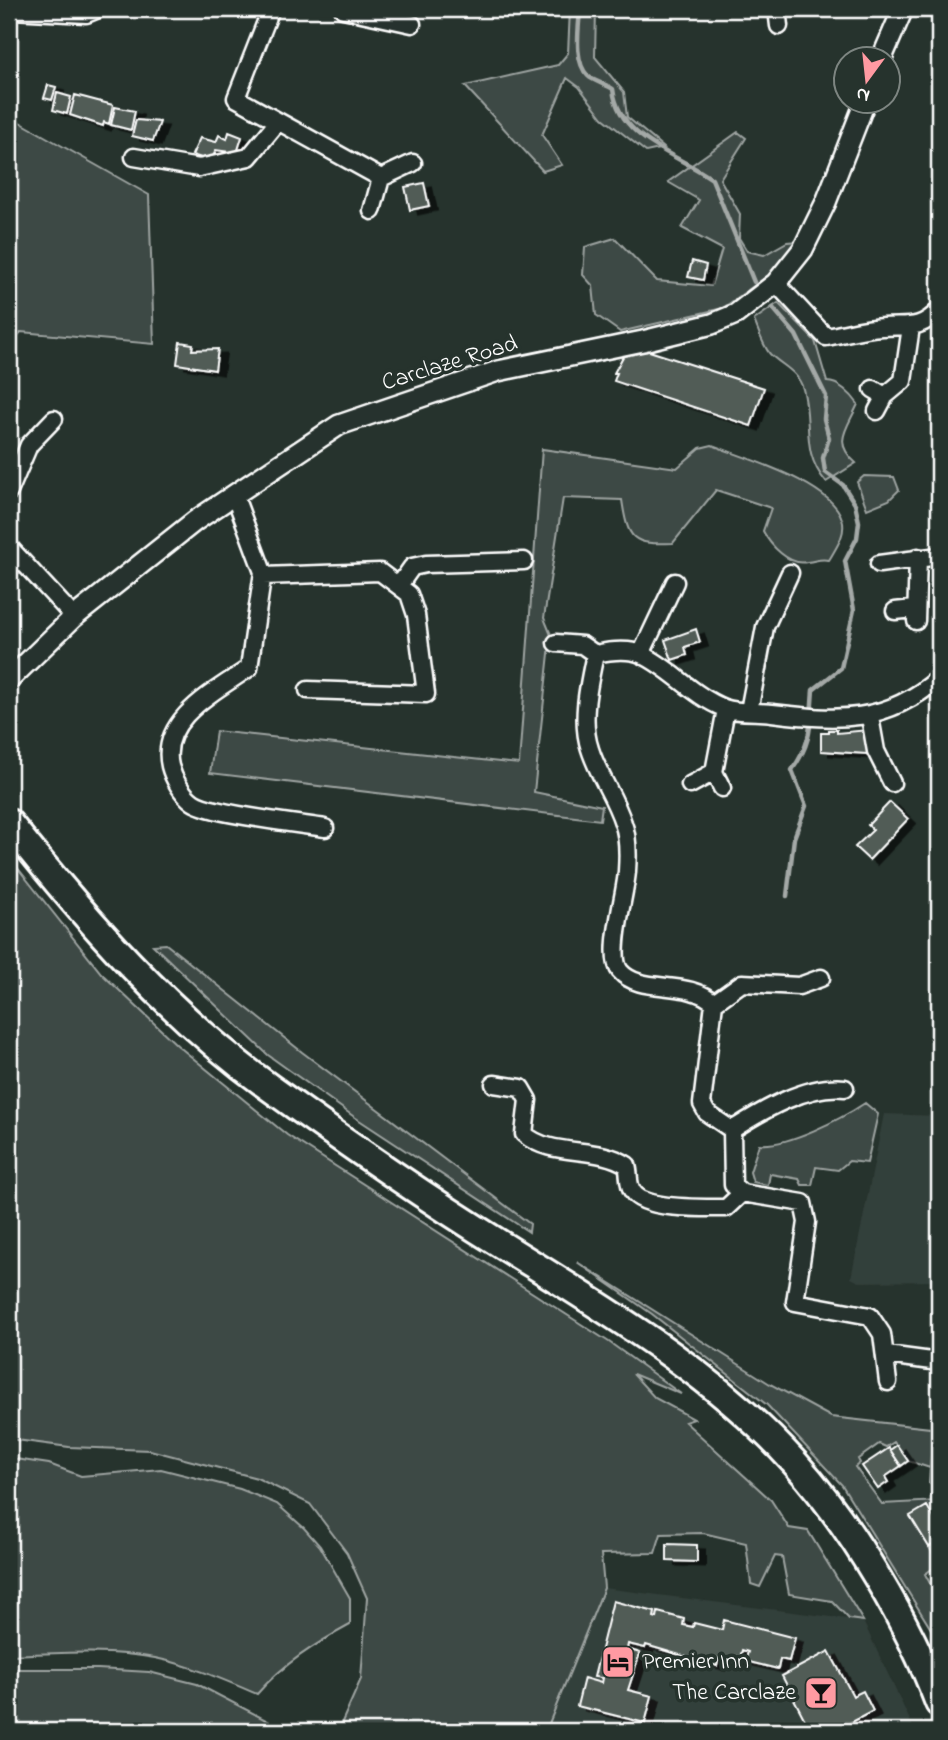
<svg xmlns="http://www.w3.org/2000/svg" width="948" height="1740" viewBox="0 0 948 1740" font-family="'Indie Flower',sans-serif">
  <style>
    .built { fill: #333f3a }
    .green { fill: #3e4944; stroke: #9ea4a2; stroke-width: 2 }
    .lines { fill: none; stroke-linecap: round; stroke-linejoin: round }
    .stream { stroke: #a4a9a7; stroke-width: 4.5 }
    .building { fill: #515c57; stroke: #fff; stroke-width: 2; filter: url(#shadow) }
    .minor-casing { stroke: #fff; stroke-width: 21 }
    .tertiary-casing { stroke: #fff; stroke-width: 24 }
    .trunk-casing { stroke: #fff; stroke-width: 32 }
    .minor { stroke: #26332d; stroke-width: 16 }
    .tertiary { stroke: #26332d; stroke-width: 19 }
    .trunk { stroke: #26332d; stroke-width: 26 }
    .labels { text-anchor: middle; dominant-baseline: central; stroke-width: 7; stroke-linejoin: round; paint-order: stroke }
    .street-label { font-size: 24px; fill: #fff; stroke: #26332d }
    .poi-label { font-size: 24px; fill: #fff; stroke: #26332d; text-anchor: start }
  </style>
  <defs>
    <filter id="shadow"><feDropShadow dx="8" dy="4.5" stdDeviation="0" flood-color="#0009"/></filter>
  </defs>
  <rect width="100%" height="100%" fill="#26332d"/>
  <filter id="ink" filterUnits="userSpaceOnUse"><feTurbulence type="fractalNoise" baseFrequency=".0143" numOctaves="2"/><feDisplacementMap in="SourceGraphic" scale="14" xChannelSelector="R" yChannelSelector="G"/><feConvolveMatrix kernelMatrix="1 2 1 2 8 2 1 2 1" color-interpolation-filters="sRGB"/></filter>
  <g filter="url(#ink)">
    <path class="built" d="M884 1114 939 1116V1281L859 1282 851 1278Z
      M604 1588 863 1621 915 1731H546Z"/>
    <path class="green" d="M570 9H596L595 57 624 92 627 117 664 148 646 152 603 118 579 87 567 78 542 135 562 165 543 171 465 86 558 65 568 53Z
      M9 116 149 195 154 344 21 332 9 347Z
      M738 132 746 138 720 179 740 214 739 238 747 251 764 255 787 242 799 241 777 269 723 308 620 332 596 315 593 286 583 275 585 247 615 238 657 281 711 286 722 249 682 228 699 200 668 182Z
      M778 303 815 341 827 382C839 382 851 394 858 404 847 429 832 442 856 463L826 482C800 451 813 424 803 389 798 371 782 366 770 354 763 346 758 330 754 320Z
      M712 445C744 458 832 483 842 519 847 533 836 548 829 560 819 558 817 561 807 562 789 566 770 545 763 531L771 508 716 490 673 543C632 545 628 540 622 500L563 498 544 618 551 635 534 792 602 806 600 820 210 773 216 731 519 764 542 449 677 468 700 448Z
      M864 476 894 477 899 490 889 500 867 509 857 482Z
      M9 857 101 973 177 1045 287 1135 609 1342 681 1394 633 1374 655 1398 694 1419 685 1422 771 1500 789 1528 808 1531 863 1621 849 1619 832 1601 789 1594 782 1557 775 1556 760 1587 751 1584 746 1543 703 1533 661 1534 655 1553 601 1554 604 1588 546 1731H338L361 1679 367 1598 347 1553 310 1504 257 1478 150 1450 69 1447 9 1439Z
      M166 944 302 1052 530 1224 529 1232 353 1116 268 1055 153 945Z
      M865 1103 878 1114 867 1163 849 1161 838 1170 816 1167 812 1185H802L799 1179 770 1174 768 1185 753 1182 750 1172 759 1144C787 1147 841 1119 865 1103Z
      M577 1262 770 1384 831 1417 939 1429V1442H932L930 1468 939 1469V1487L929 1483 930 1468 908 1461 894 1442 886 1447 879 1444 858 1459 860 1463 855 1467 882 1504 939 1501V1514L911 1516 933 1554 939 1552V1564L925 1574 939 1600V1642L842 1485 767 1405 652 1314Z
      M9 1458 49 1464 81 1476 161 1469 240 1489 277 1504 304 1528 320 1546 350 1598V1625C315 1644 283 1664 257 1694 224 1680 190 1665 155 1658 107 1649 57 1653 9 1655Z
      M98 1669 149 1672 197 1684 287 1731H9V1669Z"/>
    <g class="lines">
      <path class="stream" d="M580 9C579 28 573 61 588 76 594 82 606 84 613 89 619 140 676 153 712 179L754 282
        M773 308 796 335 826 396 824 419 829 438 823 458 825 472 843 485 855 504 859 522 857 538 845 561 854 610 841 668 813 690C810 724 813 741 792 770L806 806 794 838 787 896"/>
    </g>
    <path class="building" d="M48 85 56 87 52 100 44 98Z
      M57 93 71 97 67 114 53 110Z
      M75 95 113 105 109 124 104 122 103 126 70 115Z
      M115 107 135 111 131 130 111 125Z
      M136 120 160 122 153 141 132 136Z
      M229 132 242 137 237 153 216 150 211 161 192 155 200 138 216 142 219 135 227 139Z
      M424 183 429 206 410 210 405 187Z
      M692 261 706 265 703 280 688 277Z
      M180 342 193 344 192 350 218 349 215 370 177 364Z
      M643 349 764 388 751 426 614 381 617 373H614L626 351Z
      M696 629 700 642 685 647 687 655 672 660 665 640Z
      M829 730H837V733L868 730 867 754 821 751V733H829Z
      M890 802 908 819 869 860 855 847 873 830 868 825Z
      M897 1445 908 1461 901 1466 890 1450Z
      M889 1448 901 1466 885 1477 888 1482 878 1489 862 1466Z
      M936 1449 939 1450V1469L934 1468Z
      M927 1506 939 1527V1541L929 1547 910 1516Z
      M667 1544 697 1545V1562L667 1561Z
      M613 1601 655 1612 654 1617 657 1618 658 1612 684 1619 683 1625 693 1627 694 1623 722 1630 724 1620 795 1638 789 1661 780 1659 778 1669 745 1661 748 1652 742 1650 739 1663 719 1658 717 1666 646 1645 645 1648 628 1644 627 1649 640 1653 628 1690 652 1696 645 1723 577 1706 584 1678 601 1683 602 1678 594 1677Z
      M829 1651 853 1696 863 1691 873 1711 835 1731H815L810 1722 807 1724 782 1676Z"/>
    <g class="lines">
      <defs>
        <path id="minor" d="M271 9 236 98 381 178 413 163
          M343 9 412 24
          M777 9 779 26
          M12 10 86 14 98 9
          M134 157 199 168 249 157 277 123
          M372 211 381 178
          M776 283 826 337C844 334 863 328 882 327 906 325 920 331 939 310
          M873 389 885 396 877 411
          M885 396 903 381 911 327
          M9 492 29 445 54 419
          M234 494 263 572 249 668C216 691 159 719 170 766 173 778 182 794 193 802 210 814 300 824 325 828
          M9 547 74 617
          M879 564 939 556
          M263 576 380 572 409 594 416 615 426 694 308 690
          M400 584 412 567 426 564 524 561
          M895 611 914 609
          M916 621 918 557
          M556 643 582 645 595 654C609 651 629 648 643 655 672 669 693 696 724 708 738 713 757 711 772 713 838 721 886 724 939 678
          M595 654C589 683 580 720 590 749 598 775 615 797 623 823 628 836 628 857 627 871 626 893 607 954 620 971 640 995 688 978 714 1003L702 1104 707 1113 732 1130 733 1185 742 1193 803 1203 807 1222 795 1302 870 1316 882 1334 888 1382
          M641 654 675 582
          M749 711 765 627 790 573
          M870 717 876 751 892 783
          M714 772 726 709
          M690 785 714 772 722 788
          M714 1003 742 983 799 986 821 978
          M494 1084 521 1088 528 1100 524 1134C551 1158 597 1145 627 1165 630 1174 627 1184 633 1192 644 1210 705 1208 726 1208L742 1193
          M732 1130C763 1110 807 1084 845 1088
          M887 1355 939 1362"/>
        <path id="tertiary" d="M881 60 903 9
          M9 680 74 617 195 521 339 425 498 371 643 341 712 324 736 314 776 283 803 249 826 202 865 102"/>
        <path id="trunk" d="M9 823C87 921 168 1014 269 1087 345 1142 423 1196 502 1245 604 1309 713 1372 795 1463 851 1525 910 1625 939 1703"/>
      </defs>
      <use href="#minor" class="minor-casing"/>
      <use href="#tertiary" class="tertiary-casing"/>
      <use href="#trunk" class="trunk-casing"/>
      <use href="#minor" class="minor"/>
      <use href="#tertiary" class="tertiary"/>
      <use href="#trunk" class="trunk"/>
    </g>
  </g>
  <defs>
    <symbol id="hotel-square" viewBox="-11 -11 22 22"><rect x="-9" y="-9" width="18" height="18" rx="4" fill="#ff9aa2" stroke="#26332d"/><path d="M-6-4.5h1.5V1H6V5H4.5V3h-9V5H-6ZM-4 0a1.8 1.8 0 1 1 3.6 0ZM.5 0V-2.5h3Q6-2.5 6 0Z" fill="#111"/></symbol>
    <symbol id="bar-square" viewBox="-11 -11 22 22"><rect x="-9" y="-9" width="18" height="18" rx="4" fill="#ff9aa2" stroke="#26332d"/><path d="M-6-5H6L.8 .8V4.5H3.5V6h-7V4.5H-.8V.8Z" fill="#111"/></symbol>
  </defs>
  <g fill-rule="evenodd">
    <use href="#hotel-square" x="599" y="1643" width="38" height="38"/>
    <use href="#bar-square" x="802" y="1674" width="38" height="38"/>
  </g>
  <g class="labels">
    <g class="street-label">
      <text transform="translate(450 364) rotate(-17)">Carclaze Road</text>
    </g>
    <g class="poi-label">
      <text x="642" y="1662">Premier Inn</text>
      <text x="796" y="1693" text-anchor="end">The Carclaze</text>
    </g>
  </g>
  <rect width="948" height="1740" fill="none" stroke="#26332d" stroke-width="35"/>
  <rect x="18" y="18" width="913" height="1705" fill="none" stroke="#fff" stroke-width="2.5" filter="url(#ink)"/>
  <g transform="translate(867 80) rotate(195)"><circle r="33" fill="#26332d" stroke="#7d8581" stroke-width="2"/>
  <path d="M0-5L12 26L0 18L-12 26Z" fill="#ff9aa2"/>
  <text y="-10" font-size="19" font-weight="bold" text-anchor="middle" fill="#ffffff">N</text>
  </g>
</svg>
